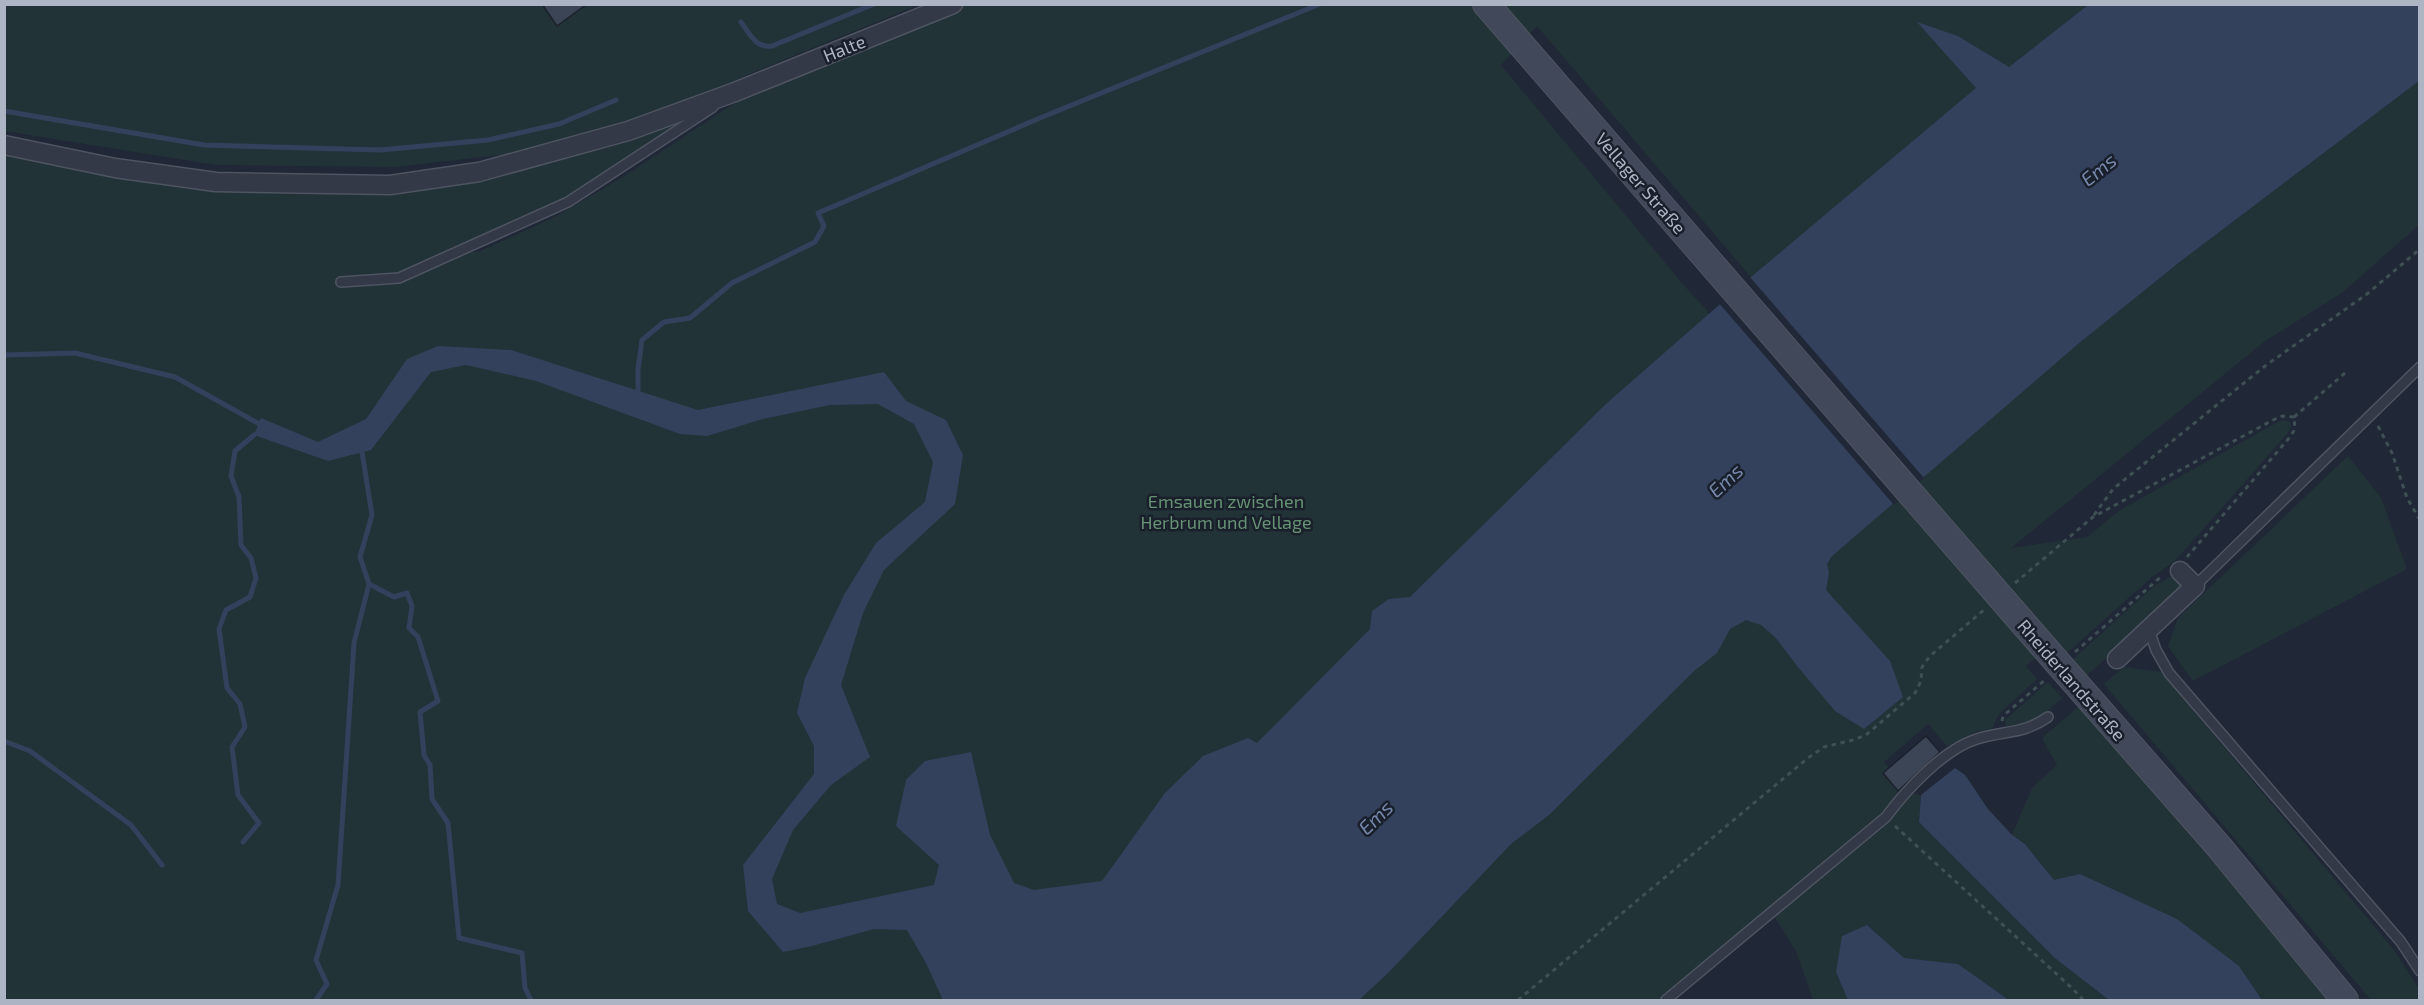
<svg xmlns="http://www.w3.org/2000/svg" width="2424" height="1005" viewBox="0 0 2424 1005" font-family="'Exo 2',sans-serif">
  <style>
    .green { fill: #223337 }
    .water { fill: #34415d }
    .pier { fill: #202736 }
    .lines { fill: none; stroke-linecap: round; stroke-linejoin: round }
    .stream { stroke: #34415d; stroke-width: 5 }
    .building { fill: #3c4556; stroke: #1b212d; stroke-width: 1.5 }
    .service-casing { stroke: #4e5461; stroke-width: 12 }
    .minor-casing { stroke: #4e5461; stroke-width: 21 }
    .secondary-casing { stroke: #4e5461; stroke-width: 28 }
    .path { stroke: #3f5054; stroke-width: 3; stroke-dasharray: 4.5 4.5; stroke-linecap: butt }
    .service { stroke: #333946; stroke-width: 9 }
    .minor { stroke: #333946; stroke-width: 18 }
    .secondary { stroke: #414859; stroke-width: 26 }
    .secondary-bridge-casing { stroke: #4e5461; stroke-width: 28; stroke-linecap: butt }
    .secondary-bridge { stroke: #414859; stroke-width: 26 }
    .labels { text-anchor: middle; dominant-baseline: central; stroke-width: 5; stroke-linejoin: round; paint-order: stroke }
    .street-label { font-size: 18px; fill: #adb4c3; stroke: #191f2b }
    .park-label { font-size: 18px; fill: #669374; stroke: #191f2b }
    .water-label { font-size: 20px; font-style: italic; fill: #7688ab; stroke: #191f2b }
  </style>
  <rect width="100%" height="100%" fill="#202736"/>
  <path class="green" d="M4 5H918L749 74 700 98 639 120 517 153 396 167 216 165 5 131Z
    M962 5H2088L2009 67 1958 36 1919 23 1977 88 1751 277 1537 26 1501 65 1681 282 1886 508 2078 344 2181 261 2419 81 2420 224 2343 292 2264 342 2011 548 2087 537 2120 510 2278 422 2284 420 2290 422 2291 427 2287 434 2176 560 2151 578 2068 652 2056 640 2026 666 2037 679 1999 714 1992 729 1975 732 1947 746 1928 724 1884 762 1901 783 1904 792 1921 795 1919 822 2056 959 2109 1000H2009L1958 964 1904 958 1867 925 1836 972 1848 1000H1813L1796 951 1772 913 1666 1000H5L4 151 99 169 379 189 719 102 549 210 458 252H478L553 218 623 177 763 84Z
    M2348 456 2381 498 2407 569 2193 681 2168 646 2178 618Z
    M2170 577 2177 578C2182 586 2180 590 2175 597L2085 677 2071 661 2154 586Z
    M2124 667 2161 672 2394 950 2419 989V1000H2371L2104 684Z
    M2048 682 2062 698 2033 724 2008 727 2005 724 2006 719Z
    M2079 706 2331 1000H2262L2239 966 2054 880 2025 844 2012 835 2032 788 2057 765 2042 738Z"/>
  <path class="water" d="M2088 5H2419V81L2181 261 2078 344 1831 557 1827 564 1829 573 1826 590 1890 661 1903 697 1864 729 1835 711 1798 667 1775 637 1761 625 1746 620 1730 629 1717 653 1694 671 1549 815 1512 843 1389 972 1359 1000H943L926 963 907 930 874 929 812 946 783 952 748 911 743 865 814 774V746L797 713 805 678 844 595 876 543 925 502 933 462 914 424 878 404 830 405 763 419 707 436 680 434 536 381 466 365 431 372 371 450 328 461 254 435 261 418 318 442 366 419 407 359 438 346 511 350 698 410 884 372 906 401 946 420 963 455 955 504 884 570 863 613 841 685 870 757 831 785 793 830 772 879 777 904 800 913 934 885 939 865 896 826 906 780 925 761 971 752 990 835 1014 883 1034 890 1102 881 1165 793 1203 756 1248 738 1257 743 1370 629 1372 611 1389 599 1410 597 1607 403 1751 277 1976 88 1917 22 1958 36 2009 67Z
    M1955 768 1965 775 1988 809 2012 835 2025 844 2054 880 2080 874 2177 919 2239 966 2262 1000H2109L2056 959 1919 822 1921 795Z
    M1867 925 1904 958 1958 964 2009 1000H1848L1836 972 1842 936Z"/>
  <path class="pier" d="M1749 276 1924 478 1894 505 1718 302Z"/>
  <g class="lines">
    <path class="stream" d="M741 22C750 34 755 48 772 46L874 4
      M4 111 204 145 380 150 488 140 559 124 616 100
      M4 355 75 353 175 377 263 426
      M638 392V369L642 340 664 322 690 318 732 283 815 242 824 226 818 213 1040 118 1320 4
      M369 584 394 597 407 593 412 606 409 628 418 637 438 701 420 712 424 755 430 765 432 799 448 823 459 938 522 953 525 988 531 1000
      M4 741 30 751 131 825 162 865
      M243 842 259 823 238 795 232 747 245 727 240 704 227 688 219 629 226 610 250 597 256 578 251 558 241 545 239 497 231 476 235 451 254 435
      M316 1000 327 984 316 960 338 885 354 643 369 584 360 557 372 515 362 452"/>
  </g>
  <path class="building" d="M542 4H587L557 26Z
    M1926 736 1940 752 1898 791 1883 773Z"/>
  <g class="lines">
    <defs>
      <path id="service" d="M341 282 399 278 568 202 713 107
        M2195 586 2420 367
        M2149 630 2156 650 2169 673 2401 942 2420 971
        M1666 1000 1886 817C1906 790 1944 749 1977 739 2005 730 2022 735 2048 717"/>
      <path id="minor" d="M4 145 115 168 216 182 390 185 479 172 628 131 735 92 953 4
        M2117 659 2195 586 2180 571"/>
      <path id="secondary" d="M1486 4 1911 494
        M2057 662 2220 848 2345 1000"/>
    </defs>
    <use href="#service" class="service-casing"/>
    <use href="#minor" class="minor-casing"/>
    <use href="#secondary" class="secondary-casing"/>
    <path class="path" d="M2294 417 2345 373
      M2378 426 2392 453 2407 498 2420 520
      M2094 515 2113 489 2265 366 2367 294 2420 249
      M2015 583 2093 517 2273 420 2282 416 2294 417 2295 429 2290 437 2187 557
      M2075 652 2163 575
      M2002 721 2003 716 2045 680
      M1895 826 2074 990 2083 1000
      M1518 1000 1808 758 1824 747 1853 740 1866 735 1915 693 1921 681 1922 667 1930 656 1985 609"/>
    <use href="#service" class="service"/>
    <use href="#minor" class="minor"/>
    <use href="#secondary" class="secondary"/>
    <defs>
      <path id="secondary-bridge" d="M1911 494 2057 662"/>
    </defs>
    <use href="#secondary-bridge" class="secondary-bridge-casing"/>
    <use href="#secondary-bridge" class="secondary-bridge"/>
  </g>
  <g class="labels">
    <g class="street-label">
      <text transform="translate(844 48) rotate(-22)">Halte</text>
      <text transform="translate(1641 183) rotate(49)">Vellager Straße</text>
      <text transform="translate(2072 680) rotate(49)">Rheiderlandstraße</text>
    </g>
    <g class="park-label">
      <text x="1226" y="501">Emsauen zwischen<tspan x="1226" dy="21">Herbrum und Vellage</tspan></text>
    </g>
    <g class="water-label">
      <text transform="translate(2098 169) rotate(-39)">Ems</text>
      <text transform="translate(1725 480) rotate(-43)">Ems</text>
      <text transform="translate(1375 817) rotate(-44)">Ems</text>
    </g>
  </g>
  <rect width="2424" height="1005" fill="none" stroke="#adb4c3" stroke-width="12"/>
</svg>
